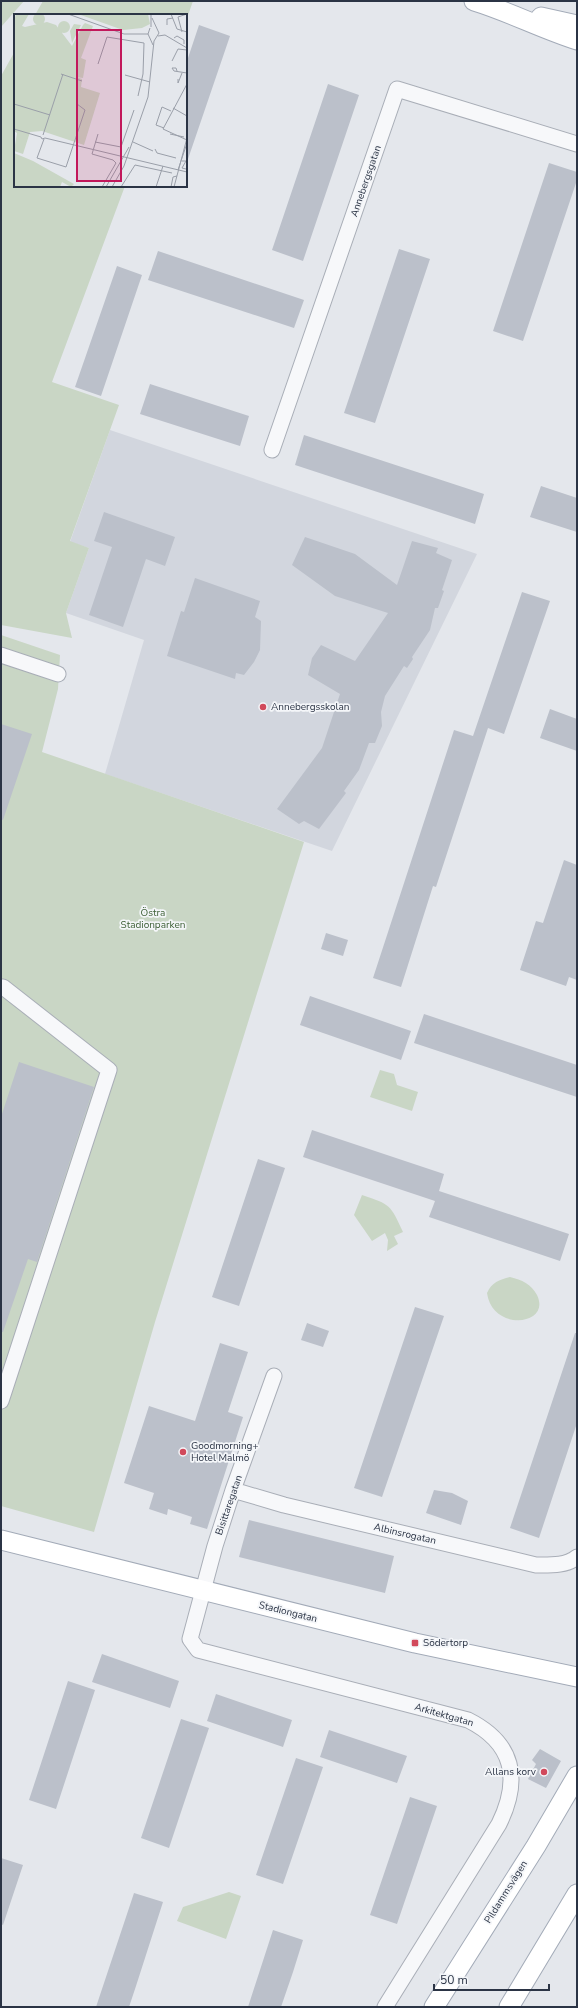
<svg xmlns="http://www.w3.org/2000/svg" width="578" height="2008" viewBox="0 0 578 2008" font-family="'Nunito Sans',sans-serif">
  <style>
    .built { fill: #d2d6de }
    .green { fill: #c9d6c5 }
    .building { fill: #bbc0ca }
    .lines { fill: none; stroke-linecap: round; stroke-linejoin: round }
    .minor-casing { stroke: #a9aeb7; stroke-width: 17 }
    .major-casing { stroke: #a3abb8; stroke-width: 21 }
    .minor { stroke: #f7f8fa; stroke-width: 15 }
    .major { stroke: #fff; stroke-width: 19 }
    .poi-dot { fill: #d1495b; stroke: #f4f6f9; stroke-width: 1.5 }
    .labels { text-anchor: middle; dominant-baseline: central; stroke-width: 3.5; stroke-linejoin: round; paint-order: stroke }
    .street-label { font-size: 10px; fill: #2b3445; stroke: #f4f6f9 }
    .poi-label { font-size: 10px; fill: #2b3445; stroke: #f4f6f9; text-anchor: start }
    .park-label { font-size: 10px; fill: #3f6138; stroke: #f4f6f9 }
    .inset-road { fill: none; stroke: #9a9fa9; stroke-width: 1 }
    .view { fill: #c2185b; fill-opacity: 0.15; stroke: #c2185b; stroke-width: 2 }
    .inset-edge { fill: none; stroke: #2b3445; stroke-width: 2 }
  </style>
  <rect width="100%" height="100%" fill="#e4e7ec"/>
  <path class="built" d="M110 430 477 554 332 851 105 774 144 640 66 613 89 548 70 542Z"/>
  <path class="green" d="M1 1H24L1 27Z
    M43 1H193L186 21V15H35Z
    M15 51V186H125L52 382 119 405 70 541 89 548 66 613 72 638 1 625V76Z
    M1 635 60 655 58 689 42 752 304 842 155 1322 94 1532 1 1506Z
    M380 1070 394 1074 397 1085 418 1092 412 1111 370 1097Z
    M362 1195C391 1205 390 1204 403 1232L394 1236 398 1244 387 1251 388 1240 385 1233 372 1241 354 1215Z
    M510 1277C522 1280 531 1284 537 1295 552 1326 492 1332 487 1293 492 1282 499 1280 510 1277Z
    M229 1892 241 1896 226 1939 177 1921 183 1907Z"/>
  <path class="building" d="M199 25 230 36 188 159 186 158V64Z
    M328 84 359 95 303 261 272 250Z
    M549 163 577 172V180L523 341 493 331Z
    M399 249 430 259 375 423 344 413Z
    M158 251 304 300 294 328 148 280Z
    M117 266 142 275 101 396 75 387Z
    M150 384 249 416 240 446 140 414Z
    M304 435 484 494 475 524 295 465Z
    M541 486 577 498V532L530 517Z
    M104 512 175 537 165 566 146 559 123 627 89 615 112 547 94 541Z
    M305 537 355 554 397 585 412 541 438 548 436 553 452 560 442 590 444 591 438 608H435L430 630 412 657 413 659 407 668 404 666 385 696 381 712 382 726 375 743H369L359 770 344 791 346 793 319 829 304 821 299 824 277 809 322 748 340 694 308 675 312 658 321 645 355 661 388 613 335 596 292 565Z
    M195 578 260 601 255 617 261 621 260 650 254 662 244 675 236 673 235 679 167 656 181 611 184 612Z
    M522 592 550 601 504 734 488 728 436 887 433 886 401 987 373 978 454 730 473 736Z
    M550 709 577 719V751L540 738Z
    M1 724 32 734 3 820 1 819Z
    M564 860 577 865V980L569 977 566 986 520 970 536 921 543 923Z
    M326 933 348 940 343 956 321 949Z
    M310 996 411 1031 401 1060 300 1025Z
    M424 1014 577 1065V1097L414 1043Z
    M19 1062 94 1087 37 1262 28 1259 3 1332H1V1117Z
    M312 1130 444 1174 439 1191 569 1234 560 1261 429 1217 435 1201 303 1157Z
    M258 1159 285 1168 239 1306 212 1297Z
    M415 1307 444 1316 382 1497 354 1488Z
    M307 1323 329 1331 323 1347 301 1340Z
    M575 1333H577V1423L539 1538 510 1528Z
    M220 1343 248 1352 228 1412 243 1417 207 1529 190 1524 192 1517 168 1509 167 1515 149 1509 154 1493 124 1483 149 1406 195 1421Z
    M434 1490 452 1493 468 1501 461 1525 426 1513Z
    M249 1520 394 1556 385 1593 239 1557Z
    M102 1654 179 1681 170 1708 92 1682Z
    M68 1681 95 1690 56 1809 29 1800Z
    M216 1694 292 1720 283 1747 207 1721Z
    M181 1719 209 1728 169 1848 141 1838Z
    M329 1730 407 1756 397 1783 320 1757Z
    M540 1749 561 1761 546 1788 528 1779 536 1764 532 1760Z
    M296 1758 323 1767 283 1884 256 1875Z
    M410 1797 437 1806 397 1924 370 1915Z
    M1 1858 23 1865 3 1925 1 1924Z
    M134 1893 163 1902 136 1986 129 2007H96Z
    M273 1930 303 1940 293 1972 281 2007H248Z"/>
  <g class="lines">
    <defs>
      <path id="minor" d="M272 450 397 89 577 144
        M1 655 58 674
        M274 1376 233 1490 215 1546 190 1639 198 1650 468 1720C514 1743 521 1779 499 1824L385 2007
        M1 1401 109 1070 3 987
        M233 1490 284 1505 536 1565C550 1565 566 1566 577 1557"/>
      <path id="major" d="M474 1C510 12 542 29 577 40
        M541 17 577 25
        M1 1540 415 1643 577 1677
        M434 2007 536 1846 577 1776
        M509 2007 577 1894"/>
    </defs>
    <use href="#minor" class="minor-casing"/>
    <use href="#major" class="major-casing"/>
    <use href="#minor" class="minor"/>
    <use href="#major" class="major"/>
  </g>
  <g class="poi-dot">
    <circle cx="263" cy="707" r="4"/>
    <circle cx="183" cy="1452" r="4"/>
    <rect x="411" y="1639" width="8" height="8" rx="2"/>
    <circle cx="544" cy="1772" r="4"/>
  </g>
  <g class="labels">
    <g class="street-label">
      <text transform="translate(366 181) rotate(-71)">Annebergsgatan</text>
      <text transform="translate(229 1505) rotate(-71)">Bisittaregatan</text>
      <text transform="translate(405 1534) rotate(13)">Albinsrogatan</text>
      <text transform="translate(288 1612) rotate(14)">Stadiongatan</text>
      <text transform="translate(444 1715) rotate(16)">Arkitektgatan</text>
      <text transform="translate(506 1892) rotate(-58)">Pildammsvägen</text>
    </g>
    <g class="poi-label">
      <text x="271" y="707">Annebergsskolan</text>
      <text x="191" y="1446">Goodmorning+<tspan x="191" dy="12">Hotel Malmö</tspan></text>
      <text x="423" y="1643">Södertorp</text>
      <text x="536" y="1772" text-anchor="end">Allans korv</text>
    </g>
    <g class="park-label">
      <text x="153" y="913">Östra<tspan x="153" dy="12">Stadionparken</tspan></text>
    </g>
  </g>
  <g transform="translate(14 14)">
    <rect width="173" height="173" fill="#e4e7ec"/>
    <path d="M19 5a6 6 0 1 1 12 0a6 6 0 1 1-12 0ZM2 0H15L8 12 11 13 33 8 42 11 58 32 69 11 71 9 79 12 67 44 72 46 69 64 62 63 68 65 67 73 86 79 70 131 28 117 16 118 9 140 0 137 3 119 0 117V8ZM64 0H134L136 10 128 14 109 16ZM44 13a6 6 0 1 1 12 0a6 6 0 1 1-12 0ZM60 10 67 11 58 29 56 17ZM0 139 19 147 60 170 57 173 48 168 46 173H0Z" fill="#c9d6c5"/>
    <path class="inset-road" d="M54 0 110 20H134M157 0 163 15 173 18M153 11V5L159 4M137 13V0M136 14 134 20 139 31M168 18 164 3 173 0M144 22 151 21 173 34M160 24 163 22 170 26V30M158 47 164 35 173 36M84 50 93 23 130 29 129 60 124 82M163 57 162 54H158L160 57 173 59M47 60 68 67M111 61 136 68M164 65V69L168 59M173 70 149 115 173 126M0 90 36 101M159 94 173 102M150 114 142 111 148 93 157 97M0 115 27 123 28 125 31 124 173 158M84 120 78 140 99 146 102 149 88 173M156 120 170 123M29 121 49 60M30 125 23 144 52 153 71 96 63 90M81 128 107 133 120 96M119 128 139 137M141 135 143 139 162 144M168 147H172L168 154 172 155M164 156 173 129M92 173 115 133M98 173 110 152 134 83 140 27 145 19 138 4M107 173 121 151 158 159M142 173 149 152M157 173 159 163 163 162M160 173 173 124"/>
    <path class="view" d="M63 16H107V167H63Z"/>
    <rect width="173" height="173" class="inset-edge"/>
  </g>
  <rect width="578" height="2008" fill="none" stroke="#2b3445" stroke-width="4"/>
  <path d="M434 1984v6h115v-6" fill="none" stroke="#2b3445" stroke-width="2"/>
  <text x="440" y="1984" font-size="12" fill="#2b3445" stroke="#f4f6f9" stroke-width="3" paint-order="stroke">50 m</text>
</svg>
